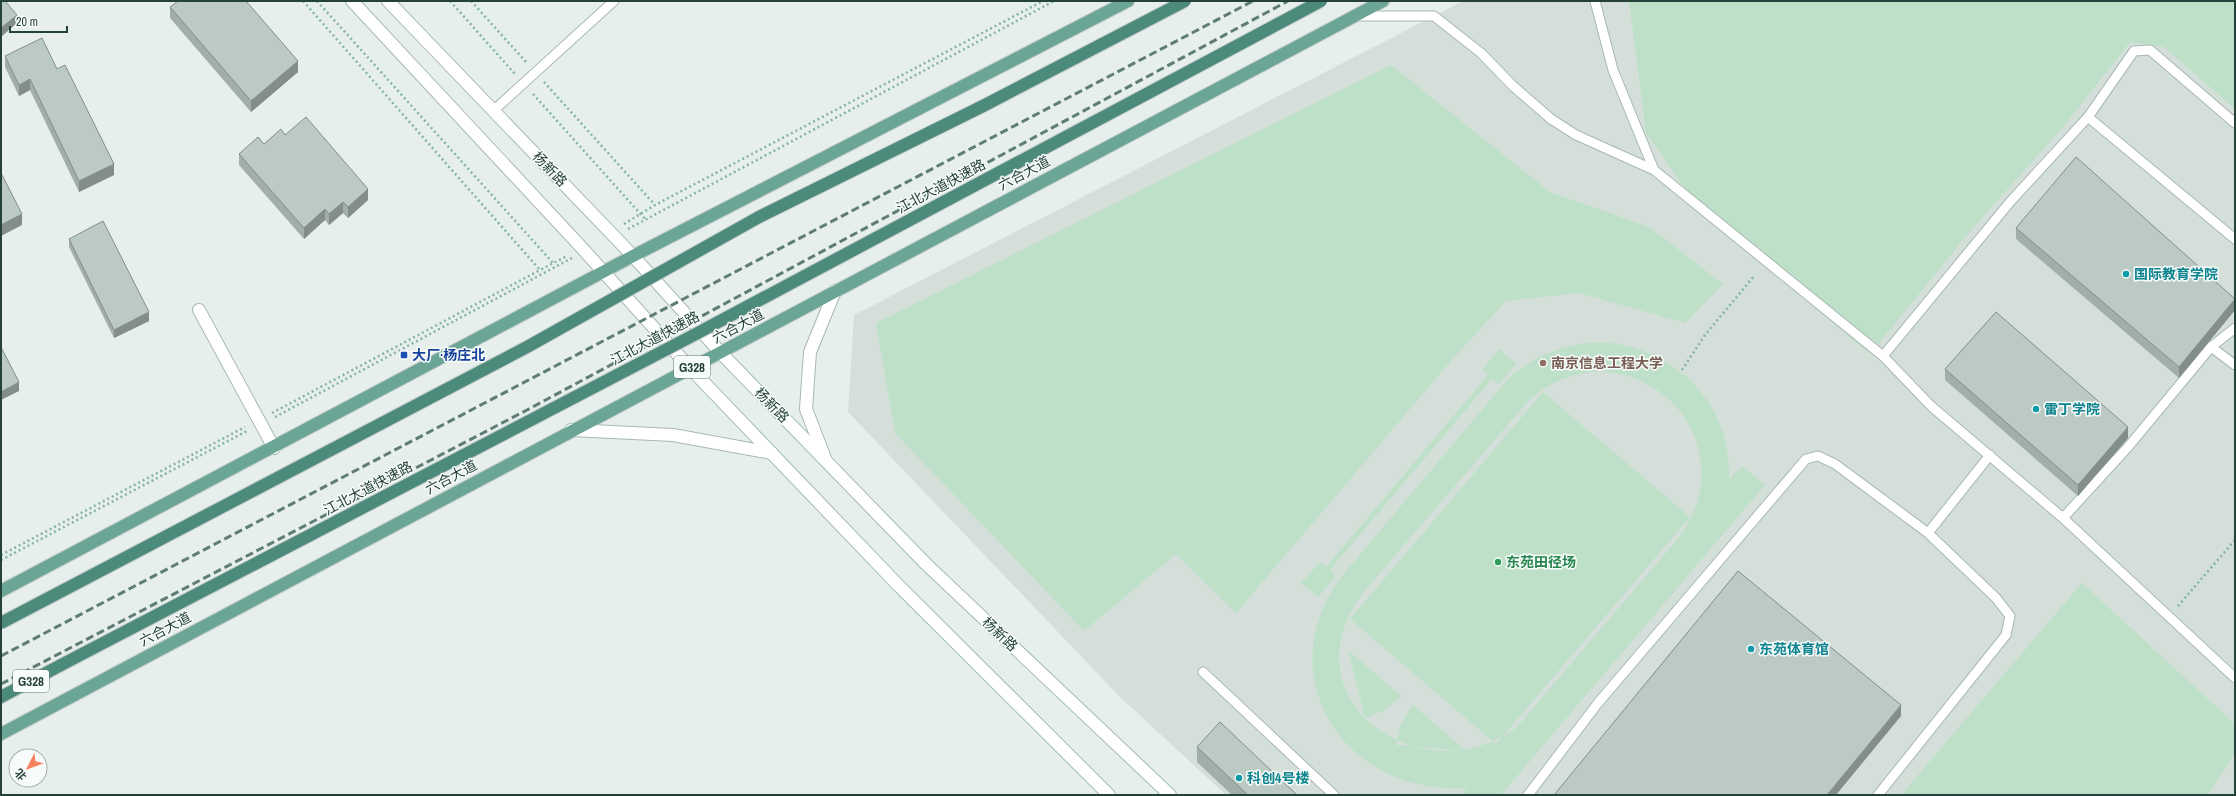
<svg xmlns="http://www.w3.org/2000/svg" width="2236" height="796" viewBox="0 0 2236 796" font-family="'Archivo Narrow','Noto Sans SC',sans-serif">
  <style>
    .built { fill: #d4dfda }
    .green { fill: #bfe0c8; fill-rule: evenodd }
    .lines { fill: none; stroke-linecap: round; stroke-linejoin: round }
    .service-casing { stroke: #a8b8b2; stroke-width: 11 }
    .minor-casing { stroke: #a8b8b2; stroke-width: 14 }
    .tertiary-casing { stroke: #a8b8b2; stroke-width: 14 }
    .secondary-casing { stroke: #a4bbb3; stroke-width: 14 }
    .primary-casing { stroke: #c2cac8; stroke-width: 14 }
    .trunk-casing { stroke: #c2cac8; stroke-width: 14 }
    .path { stroke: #86b3a5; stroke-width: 2.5; stroke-dasharray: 2 3; stroke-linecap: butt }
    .service { stroke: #fff; stroke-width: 9 }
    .minor { stroke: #fff; stroke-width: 12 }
    .tertiary { stroke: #fff; stroke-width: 12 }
    .secondary { stroke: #fff; stroke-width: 12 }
    .primary { stroke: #6aa596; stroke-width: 12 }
    .trunk { stroke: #4c8a7c; stroke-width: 12 }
    .rail { stroke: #5f7d75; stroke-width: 3; stroke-dasharray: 8 4; stroke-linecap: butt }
    .trunk-bridge-casing { stroke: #c2cac8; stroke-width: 14; stroke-linecap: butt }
    .trunk-bridge { stroke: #4c8a7c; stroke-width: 12 }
    .wall { fill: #a1aea9 }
    .shaded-wall { fill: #838d89 }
    .building { fill: #bbcac4; stroke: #838d89 }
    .culture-dot { fill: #0f9aa8; stroke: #f7fbf9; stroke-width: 1.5 }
    .transit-dot { fill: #1a4fb4; stroke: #f7fbf9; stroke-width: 1.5 }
    .education-dot { fill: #8d6e63; stroke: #f7fbf9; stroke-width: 1.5 }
    .leisure-dot { fill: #2e9e5b; stroke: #f7fbf9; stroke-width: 1.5 }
    .labels { text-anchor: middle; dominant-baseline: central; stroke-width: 3; stroke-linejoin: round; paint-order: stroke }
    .shield { fill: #f7fbf9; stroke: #637a73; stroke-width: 1 }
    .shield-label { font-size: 13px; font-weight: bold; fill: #24423a }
    .street-label { font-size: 14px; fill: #24423a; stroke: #f7fbf9 }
    .culture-label { font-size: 14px; font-weight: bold; fill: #0d838f; stroke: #f7fbf9; text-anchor: start }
    .transit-label { font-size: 14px; font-weight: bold; fill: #164399; stroke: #f7fbf9; text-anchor: start }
    .education-label { font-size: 14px; font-weight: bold; fill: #785e54; stroke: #f7fbf9; text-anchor: start }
    .leisure-label { font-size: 14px; font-weight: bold; fill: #27864d; stroke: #f7fbf9; text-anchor: start }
  </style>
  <rect width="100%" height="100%" fill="#e6efeb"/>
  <path class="built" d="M1463 1H2235V795H1226L1119 696 848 412 854 315Z"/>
  <path class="green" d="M1629 1H2235V109L2164 47 2130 42 2068 121 1967 235 1870 354 1701 211 1646 133Z
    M1391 65 1550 192 1649 227 1723 284 1685 323 1579 293 1506 301 1450 362 1236 613 1176 554 1084 631 895 433 876 323Z
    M1599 342C1674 346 1733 403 1729 480L1742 466 1765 485 1501 795H1461L1467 788C1344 796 1268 676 1341 577L1508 379C1535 355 1564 344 1599 342ZM1600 371C1689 377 1733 471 1676 541L1517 727C1427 796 1283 704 1362 594L1529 400C1549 382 1572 373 1600 371Z
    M1499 349 1516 364 1499 384 1492 379 1330 570 1336 576 1318 597 1301 583 1320 562 1326 567 1488 375 1482 370Z
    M1543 392 1690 517 1496 744 1350 619Z
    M2082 583 2235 724V753L2208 795H1901Z
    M1348 650 1401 696 1385 710 1365 718Z
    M1413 705 1466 751 1396 745 1401 724Z"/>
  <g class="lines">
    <defs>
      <path id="service" d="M1595 1 1613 70 1654 170
        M1356 16H1434L1481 53 1513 86 1551 119 1576 135 1654 170 1883 356 1931 406 2063 518 2235 678
        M493 111 614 1
        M2088 117 2235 239
        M2211 347 2235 365
        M1883 356 2010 202 2088 117 2134 51 2150 50 2235 123
        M2063 518 2128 447 2211 347 2235 328
        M1203 672 1334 795
        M1528 795 1598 703 1806 459 1818 456 1835 464 1928 533 1990 455
        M1878 795 2006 635 2010 616 1996 598 1928 533"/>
      <path id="minor" d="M199 310 274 448"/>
      <path id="tertiary" d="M352 1 582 248 690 368
        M388 1 633 256 720 352
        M571 430 673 435 772 453
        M826 461 806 409 810 352 835 291"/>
      <path id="secondary" d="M720 352 926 564 1170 795
        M690 368 898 585 1109 795"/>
      <path id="primary" d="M1 591 633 256 1128 1
        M1 734 1383 1"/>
      <path id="trunk" d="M1 697 61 665"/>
    </defs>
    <use href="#service" class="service-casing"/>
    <use href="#minor" class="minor-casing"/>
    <use href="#tertiary" class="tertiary-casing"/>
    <use href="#secondary" class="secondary-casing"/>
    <use href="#primary" class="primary-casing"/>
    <use href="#trunk" class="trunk-casing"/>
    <path class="path" d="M303 1 540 270 567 256
      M317 1 554 264
      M450 1 515 74
      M471 1 527 63
      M544 82 655 205
      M533 94 645 219
      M624 224 655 205 1043 1
      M628 229 1054 1
      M1682 370 1705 335 1755 275
      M272 413 540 270
      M275 417 572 258
      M1 555 245 427
      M1 560 247 431
      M2178 606 2235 540
      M2235 795V794"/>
    <use href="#service" class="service"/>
    <use href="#minor" class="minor"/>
    <use href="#tertiary" class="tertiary"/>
    <use href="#secondary" class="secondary"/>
    <use href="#primary" class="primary"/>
    <use href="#trunk" class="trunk"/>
    <path class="rail" d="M1 656 1253 1
      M1 684 527 410 1288 1"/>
    <defs>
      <path id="trunk-bridge" d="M1 623 527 347 759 217 983 106 1185 1
        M61 665 692 336 1321 1"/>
    </defs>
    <use href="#trunk-bridge" class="trunk-bridge-casing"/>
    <use href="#trunk-bridge" class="trunk-bridge"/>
  </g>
  <path class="wall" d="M170 7 298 72 251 112 170 18Z
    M5 56 57 69 114 175 79 192 30 90 19 96 5 67Z
    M285 135 368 200 348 218 343 213 329 225 325 220 304 239 239 165V154L264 144Z
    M2016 228 2235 299V310L2179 378 2016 239Z
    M69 239 149 321 114 338 69 247Z
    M1945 369 2128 438 2078 496 1945 380Z
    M1197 747 1297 795H1232L1197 762Z"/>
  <path class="shaded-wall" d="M17 15V23L1 37V28Z
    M298 61V72L251 112V101Z
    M30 79V90L19 96V85Z
    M114 164V175L79 192V181Z
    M368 189V200L348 218V207Z
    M343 202V213L329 225V214Z
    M325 209V220L304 239V228Z
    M22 214V225L1 236V225Z
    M2235 299V310L2179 378V367Z
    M149 312V321L114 338V330Z
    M19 382V391L1 400V392Z
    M2128 427V438L2078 496V485Z
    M1901 705V716L1836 795H1827Z"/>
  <path class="building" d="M1 1H5L17 15 1 28Z
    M178 1H246L298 61 251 101 170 7Z
    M42 38 57 69 65 65 114 164 79 181 30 79 19 85 5 56Z
    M306 117 368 189 348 207 343 202 329 214 325 209 304 228 239 154 258 137 264 144 281 129 285 135Z
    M2076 157 2235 299 2179 367 2016 228Z
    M1 173 22 214 1 225Z
    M103 221 149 312 114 330 69 239Z
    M1996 312 2128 427 2078 485 1945 369Z
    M1 347 19 382 1 392Z
    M1738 571 1901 705 1827 795H1554Z
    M1220 722 1297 795H1248L1197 747Z"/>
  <g class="culture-dot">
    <circle cx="2126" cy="274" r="4"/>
    <circle cx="2036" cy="409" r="4"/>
    <circle cx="1751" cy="649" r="4"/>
    <circle cx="1239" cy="778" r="4"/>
  </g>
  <rect class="transit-dot" x="400" y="351" width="8" height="8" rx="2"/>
  <circle class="education-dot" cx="1543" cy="363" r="4"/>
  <circle class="leisure-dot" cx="1498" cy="562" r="4"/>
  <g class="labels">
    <g class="shield">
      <rect x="674" y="356" width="36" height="22" rx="3"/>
      <rect x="13" y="670" width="36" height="22" rx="3"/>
    </g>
    <g class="shield-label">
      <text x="692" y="367">G328</text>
      <text x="31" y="681">G328</text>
    </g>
    <g class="street-label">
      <text transform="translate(550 169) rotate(46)">杨新路</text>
      <text transform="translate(1024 173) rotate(-28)">六合大道</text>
      <text transform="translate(941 186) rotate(-28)">江北大道快速路</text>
      <text transform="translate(738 326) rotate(-28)">六合大道</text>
      <text transform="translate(655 338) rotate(-28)">江北大道快速路</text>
      <text transform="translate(772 405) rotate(46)">杨新路</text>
      <text transform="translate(451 477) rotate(-28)">六合大道</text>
      <text transform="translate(368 488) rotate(-28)">江北大道快速路</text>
      <text transform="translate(165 629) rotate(-28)">六合大道</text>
      <text transform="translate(1000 634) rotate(43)">杨新路</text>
    </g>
    <g class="culture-label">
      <text x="2134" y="274">国际教育学院</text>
      <text x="2044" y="409">雷丁学院</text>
      <text x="1759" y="649">东苑体育馆</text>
      <text x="1247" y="778">科创4号楼</text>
    </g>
    <g class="transit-label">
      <text x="412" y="355">大厂·杨庄北</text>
    </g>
    <g class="education-label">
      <text x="1551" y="363">南京信息工程大学</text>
    </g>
    <g class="leisure-label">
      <text x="1506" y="562">东苑田径场</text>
    </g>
  </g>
  <rect width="2236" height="796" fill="none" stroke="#24423a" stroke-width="4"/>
  <g transform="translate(28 768) rotate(228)"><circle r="19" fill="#f7fbf9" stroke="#a3b1ad"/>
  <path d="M0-3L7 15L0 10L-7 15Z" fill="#f4845f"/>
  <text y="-6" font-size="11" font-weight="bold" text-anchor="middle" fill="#24423a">北</text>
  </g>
  <path d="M10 26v6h57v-6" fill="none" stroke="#24423a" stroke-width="2"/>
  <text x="16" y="26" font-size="12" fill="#24423a" stroke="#f7fbf9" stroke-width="3" paint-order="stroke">20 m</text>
</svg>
